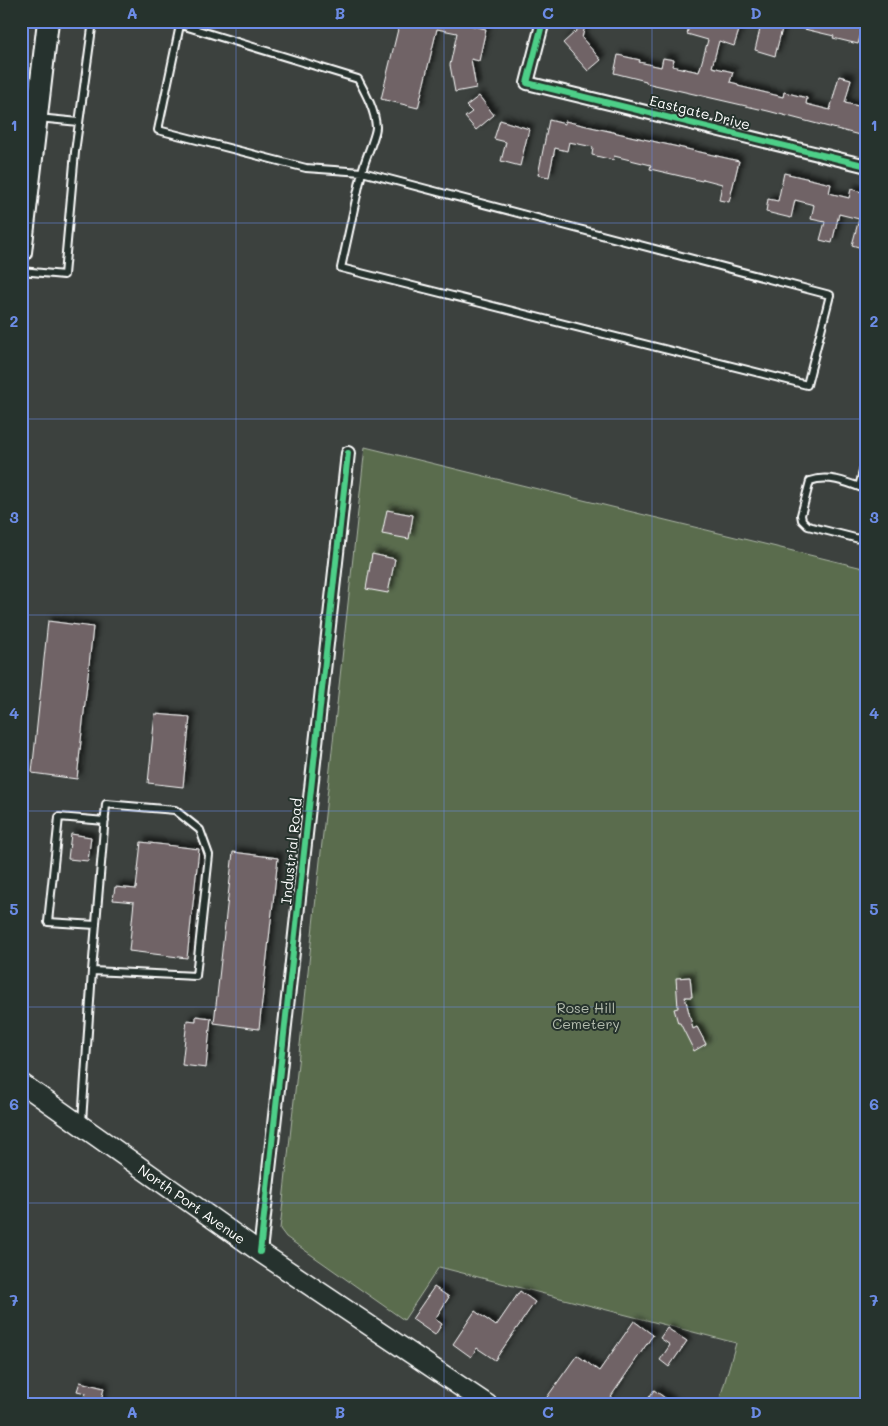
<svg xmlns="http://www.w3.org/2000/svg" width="888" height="1426" viewBox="0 0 888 1426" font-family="Mali,sans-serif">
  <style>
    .green { fill: #5a6c4e; stroke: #acb6a6 }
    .building { fill: #6f6366; stroke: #fff; filter: url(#shadow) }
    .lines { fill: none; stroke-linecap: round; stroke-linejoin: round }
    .lane-casing { stroke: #fff; stroke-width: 10 }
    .street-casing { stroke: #fff; stroke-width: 16 }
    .secondary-casing { stroke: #fff; stroke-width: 22 }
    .primary-casing { stroke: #fff; stroke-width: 24 }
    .lane { stroke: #26332d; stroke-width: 6 }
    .street { stroke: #26332d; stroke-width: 12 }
    .secondary { stroke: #26332d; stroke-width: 19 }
    .primary { stroke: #26332d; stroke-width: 20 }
    .cycleway-casing { stroke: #26332d; stroke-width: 9 }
    .cycleway { stroke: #4dcf88; stroke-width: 6 }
    .grid { fill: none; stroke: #6c8ce6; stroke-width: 1; stroke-opacity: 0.55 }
    .labels { text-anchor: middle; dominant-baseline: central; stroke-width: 4; stroke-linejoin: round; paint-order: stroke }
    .street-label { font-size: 14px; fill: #fff; stroke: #26332d }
    .park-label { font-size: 14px; fill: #b5bdaf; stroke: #26332d }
    .neatline { fill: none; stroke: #6c8ce6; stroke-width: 2 }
    .grid-label { font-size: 16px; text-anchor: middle; font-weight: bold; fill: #6c8ce6 }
  </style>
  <defs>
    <filter id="shadow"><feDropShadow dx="4.5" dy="-4.5" stdDeviation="2.5" flood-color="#0009"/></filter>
  </defs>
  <rect width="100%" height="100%" fill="#3c413e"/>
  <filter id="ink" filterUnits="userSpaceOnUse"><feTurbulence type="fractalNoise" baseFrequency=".02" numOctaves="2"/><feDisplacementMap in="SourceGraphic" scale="10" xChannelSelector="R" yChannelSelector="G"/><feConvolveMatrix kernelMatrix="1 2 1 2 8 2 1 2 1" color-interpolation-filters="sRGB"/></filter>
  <g filter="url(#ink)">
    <path class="green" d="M365 447 867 569V1405H718L736 1343 439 1267 404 1320 286 1237 280 1229Z"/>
    <path class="building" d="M400 21H452L486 29 479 61 471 59 476 88 455 92 450 65 457 33 437 29 418 108 381 99Z
      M690 21H742L734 46 719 41 712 67 733 72 730 82 738 84V86L783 97 784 92 807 98 806 104 830 110 839 76 851 79 845 103 867 108V137L768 111 646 83V81L614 73 618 55 640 60 639 62 661 67 663 58 674 60 672 66 699 72 708 40 687 34Z
      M762 21H784L775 56 755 50Z
      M787 21H859L864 23 858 44 833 38 834 36 787 25Z
      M586 22 582 38 601 60 588 71 563 43Z
      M479 96 494 115 476 130 465 117 472 112 466 106Z
      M500 120 529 129 520 166 501 161 506 142 494 139Z
      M549 120 565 124V121L739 161 729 202 719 200 722 184 703 179 702 181 650 169 651 165 614 156 613 160 592 155 593 147 569 142 567 151 555 148 549 177 538 175Z
      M784 173 831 184 829 193 849 198 851 189 865 193 864 196H867V240L865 249 852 245 859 219 839 214 832 243 820 240 825 222 811 219 814 205 795 200 791 218 766 212 768 199 778 201Z
      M387 510 413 515 409 539 382 534Z
      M372 554 395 559 388 593 366 589Z
      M48 621 93 627 77 779 32 773Z
      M155 714 190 717 183 787 148 783Z
      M71 834 91 837 88 861 68 859Z
      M141 842 199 849 187 958 129 951 134 902 113 900 115 887 136 889Z
      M233 852 278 858 259 1029 214 1023Z
      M690 977 692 997H685L693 1029 697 1027 706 1044 694 1051 680 1023H678L674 1009 678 1008 676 978Z
      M196 1016 211 1018 206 1068 182 1065 187 1020 196 1021Z
      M434 1287 449 1297 435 1319 442 1324 435 1335 412 1319Z
      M520 1291 535 1302 495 1360 477 1348 471 1357 453 1344 475 1311 496 1326Z
      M634 1321 653 1335 605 1405H552L545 1400 577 1355 599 1371Z
      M667 1328 687 1341 669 1367 660 1360 670 1345 660 1338Z
      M80 1382 104 1388 100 1405H83L86 1393 77 1391Z
      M654 1390 675 1405H644Z"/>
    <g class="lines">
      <defs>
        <path id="lane" d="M168 21 358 79C366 94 375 110 376 127 376 136 364 161 362 172L341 268 807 385 830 295 362 172 306 168 158 130 180 25
          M38 118 79 122
          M21 271 64 275 75 152 93 21
          M859 487 867 456
          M867 490C849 483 829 474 810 481L801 515 802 520 808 526 867 541
          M96 925 48 922 59 817 105 821
          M82 1122 92 971 196 976 209 855 200 830 175 810 106 804 92 971"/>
        <path id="street" d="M543 21 527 83 867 166
          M21 91 40 96
          M260 1252 348 453"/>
        <path id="secondary" d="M21 1083 260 1252 488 1405"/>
        <path id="primary" d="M21 252 48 21"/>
      </defs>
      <use href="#lane" class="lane-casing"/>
      <use href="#street" class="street-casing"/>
      <use href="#secondary" class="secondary-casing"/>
      <use href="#primary" class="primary-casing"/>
      <use href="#lane" class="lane"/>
      <use href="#street" class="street"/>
      <use href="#secondary" class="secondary"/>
      <use href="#primary" class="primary"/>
      <defs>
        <path id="cycleway" d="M543 21 527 83 867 166
          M260 1252 348 453"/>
      </defs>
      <use href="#cycleway" class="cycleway-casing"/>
      <use href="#cycleway" class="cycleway"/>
    </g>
  </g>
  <path class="grid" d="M236 21V1405M444 21V1405M652 21V1405M21 223H867M21 419H867M21 615H867M21 811H867M21 1007H867M21 1203H867"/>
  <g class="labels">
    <g class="street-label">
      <text transform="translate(700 112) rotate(14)">Eastgate Drive</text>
      <text transform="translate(291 851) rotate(-84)">Industrial Road</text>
      <text transform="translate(192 1204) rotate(35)">North Port Avenue</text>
    </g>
    <g class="park-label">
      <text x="586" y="1007">Rose Hill<tspan x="586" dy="16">Cemetery</tspan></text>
    </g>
  </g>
  <rect width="888" height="1426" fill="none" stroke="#26332d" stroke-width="55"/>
  <rect x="28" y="28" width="832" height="1370" class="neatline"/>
  <g class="grid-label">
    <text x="132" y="19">A</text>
    <text x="340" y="19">B</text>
    <text x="548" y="19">C</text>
    <text x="756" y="19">D</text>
    <text x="14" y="131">1</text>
    <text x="874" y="131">1</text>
    <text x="14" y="327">2</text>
    <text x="874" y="327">2</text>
    <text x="14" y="523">3</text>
    <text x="874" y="523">3</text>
    <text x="14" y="719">4</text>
    <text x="874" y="719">4</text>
    <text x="14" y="915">5</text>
    <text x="874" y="915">5</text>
    <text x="14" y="1110">6</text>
    <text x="874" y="1110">6</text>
    <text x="14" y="1306">7</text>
    <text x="874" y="1306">7</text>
    <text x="132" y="1418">A</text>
    <text x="340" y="1418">B</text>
    <text x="548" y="1418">C</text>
    <text x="756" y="1418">D</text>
  </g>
</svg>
